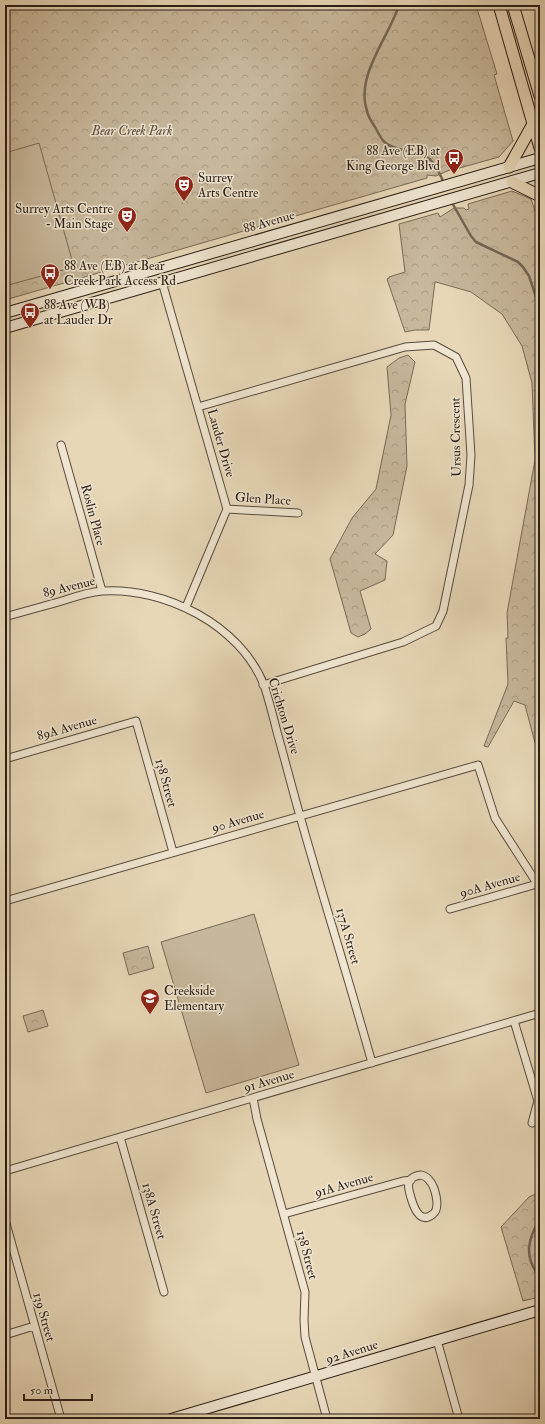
<svg xmlns="http://www.w3.org/2000/svg" width="545" height="1424" viewBox="0 0 545 1424" font-family="'IM FELL Double Pica',serif">
  <style>
    .forest { fill: url(#forest-crowns); stroke: #786a57 }
    .pitch { fill: #c7b79b; stroke: #786a57 }
    .lines { fill: none; stroke-linecap: round; stroke-linejoin: round }
    .stream { stroke: #746654; stroke-width: 2.5 }
    .street-casing { stroke: #584b3c; stroke-width: 9 }
    .secondary-casing { stroke: #291c13; stroke-width: 12 }
    .primary-casing { stroke: #291c13; stroke-width: 13 }
    .street { stroke: #efe5d0; stroke-width: 7 }
    .secondary { stroke: #efe5d0; stroke-width: 10 }
    .primary { stroke: #e7d7b7; stroke-width: 11 }
    .labels { text-anchor: middle; dominant-baseline: central; stroke-width: 3; stroke-linejoin: round; paint-order: stroke }
    .park-label { font-size: 13px; font-style: italic; fill: #584a3c; stroke: #efe5d0 }
    .poi-label { font-size: 13px; fill: #291c13; stroke: #efe5d0; text-anchor: start }
    .street-label { font-size: 13px; fill: #291c13; stroke: #efe5d0 }
  </style>
  <defs>
    <pattern id="forest-crowns" width="20" height="18" patternUnits="userSpaceOnUse"><rect width="20" height="18" fill="#c7b79b"/><path d="M2 6a3 3 0 1 1 6 0M12 15a3 3 0 1 1 6 0" fill="none" stroke="#ab9d85"/></pattern>
  </defs>
  <rect width="100%" height="100%" fill="#e7d7b7"/>
  <filter id="stains"><feTurbulence type="fractalNoise" baseFrequency=".005" numOctaves="4"/><feColorMatrix values="0 0 0 0 .2 0 0 0 0 .09 0 0 0 0 .02 0 0 0 .5 -.17"/></filter>
  <radialGradient id="worn" r=".72"><stop offset=".6" stop-color="#630" stop-opacity="0"/><stop offset="1" stop-color="#630" stop-opacity=".3"/></radialGradient>
  <path class="forest" d="M5 5H476L497 74 494 75 513 141 499 157 456 169 454 162 449 164 452 169 436 176 427 175V178L5 300Z
    M512 191 531 199 536 214H540V762L525 705 514 701 488 747 484 746 508 684 506 638H508L507 613 535 460 532 383 522 346 502 314 471 292 436 282H435L429 330H415L405 332 387 279 389 278V277L405 272 399 224 438 213 440 217 454 208H464L466 210 469 209 468 204Z
    M408 355 415 362 405 404 407 466 393 535 375 554 387 561 385 580 360 591 371 629 365 634 358 637 351 633 330 559 352 518 376 489 391 415 387 367 399 358Z
    M148 946 154 968 129 975 123 953Z
    M43 1010 48 1026 28 1032 23 1016Z
    M540 1192V1297L523 1301 501 1227 529 1197Z"/>
  <path class="pitch" d="M39 143 74 267 5 286V153Z
    M254 914 299 1065 206 1093 161 942Z"/>
  <g class="lines">
    <path class="stream" d="M399 5C389 37 355 76 367 111 368 117 372 122 375 127 380 136 383 144 393 147 425 158 428 147 444 183
      M451 201 471 236 476 242 518 262 523 267 529 276 540 309
      M540 1218C528 1239 523 1257 540 1277"/>
    <defs>
      <path id="street" d="M162 282 227 509 186 607
        M198 407 405 347 434 345 456 357 466 378 471 455 469 485 443 611 436 626 403 642 263 685
        M61 445 102 591
        M227 509 298 513
        M5 617C25 611 45 606 65 600 77 596 90 592 102 591 165 587 240 625 264 685 269 700 273 716 277 732 285 760 292 788 300 816 323 898 349 980 372 1063
        M5 759 136 721 173 852
        M5 901 478 765 495 818 540 888
        M450 909 537 884
        M514 1021 538 1101 532 1123
        M253 1098 257 1119 305 1292 304 1320 305 1337 327 1419
        M120 1137 164 1292
        M5 1171 540 1013
        M421 1175C425 1176 427 1177 429 1180 435 1186 441 1208 433 1214 421 1224 415 1210 412 1201 408 1189 404 1177 421 1175Z
        M284 1214 403 1181 411 1180
        M5 1220 61 1419
        M5 1335 34 1326
        M437 1340 459 1419"/>
      <path id="secondary" d="M5 313 540 158
        M5 328 540 173
        M171 1419 540 1310"/>
      <path id="primary" d="M499 5 540 148
        M513 5 540 96
        M509 167 533 124
        M512 182 540 196"/>
    </defs>
    <use href="#street" class="street-casing"/>
    <use href="#secondary" class="secondary-casing"/>
    <use href="#primary" class="primary-casing"/>
    <use href="#street" class="street"/>
    <use href="#secondary" class="secondary"/>
    <use href="#primary" class="primary"/>
  </g>
  <defs>
    <symbol id="bus-pin" viewBox="-11 -11 22 30"><path d="M0 17L-7.5 6A9.5 9.5 0 1 1 7.5 6Z" fill="#8f2418" stroke="#efe5d0"/><path d="M-5-6H5V4H4V6H2V4H-2V6H-4V4H-5ZM-3.5-4V0h7V-4ZM-3.5 1.2v1.5H-2V1.2ZM2 1.2v1.5H3.5V1.2Z" fill="#fff"/></symbol>
    <symbol id="theatre-pin" viewBox="-11 -11 22 30"><path d="M0 17L-7.5 6A9.5 9.5 0 1 1 7.5 6Z" fill="#8f2418" stroke="#efe5d0"/><path d="M-5-5.5Q0-4 5-5.5V0Q5 5 0 6Q-5 5-5 0ZM-3.3-2.5H-1v1.5H-3.3ZM1-2.5H3.3v1.5H1ZM-2.8 1Q0 5.5 2.8 1Z" fill="#fff"/></symbol>
    <symbol id="school-pin" viewBox="-11 -11 22 30"><path d="M0 17L-7.5 6A9.5 9.5 0 1 1 7.5 6Z" fill="#8f2418" stroke="#efe5d0"/><path d="M0-5L7-2L0 1L-7-2ZM-4 1L0 2.5L4 1V4Q0 6-4 4Z" fill="#fff"/></symbol>
  </defs>
  <g fill-rule="evenodd">
    <use href="#bus-pin" x="443" y="147" width="22" height="30"/>
    <use href="#theatre-pin" x="173" y="174" width="22" height="30"/>
    <use href="#theatre-pin" x="116" y="205" width="22" height="30"/>
    <use href="#bus-pin" x="39" y="262" width="22" height="30"/>
    <use href="#bus-pin" x="19" y="301" width="22" height="30"/>
    <use href="#school-pin" x="139" y="987" width="22" height="30"/>
  </g>
  <g class="labels">
    <g class="park-label">
      <text x="132" y="131">Bear Creek Park</text>
    </g>
    <g class="poi-label">
      <text x="440" y="151" text-anchor="end">88 Ave (EB) at<tspan x="440" dy="15">King George Blvd</tspan></text>
      <text x="198" y="178">Surrey<tspan x="198" dy="15">Arts Centre</tspan></text>
      <text x="113" y="209" text-anchor="end">Surrey Arts Centre<tspan x="113" dy="15">- Main Stage</tspan></text>
      <text x="64" y="266">88 Ave (EB) at Bear<tspan x="64" dy="15">Creek Park Access Rd</tspan></text>
      <text x="44" y="305">88 Ave (WB)<tspan x="44" dy="15">at Lauder Dr</tspan></text>
      <text x="164" y="991">Creekside<tspan x="164" dy="15">Elementary</tspan></text>
    </g>
    <g class="street-label">
      <text transform="translate(269 222) rotate(-16)">88 Avenue</text>
      <text transform="translate(456 437) rotate(-91)">Ursus Crescent</text>
      <text transform="translate(221 443) rotate(74)">Lauder Drive</text>
      <text transform="translate(263 499) rotate(4)">Glen Place</text>
      <text transform="translate(93 515) rotate(75)">Roslin Place</text>
      <text transform="translate(69 587) rotate(-14)">89 Avenue</text>
      <text transform="translate(284 716) rotate(73)">Crichton Drive</text>
      <text transform="translate(67 728) rotate(-16)">89A Avenue</text>
      <text transform="translate(166 783) rotate(74)">138 Street</text>
      <text transform="translate(238 821) rotate(-16)">90 Avenue</text>
      <text transform="translate(490 885) rotate(-16)">90A Avenue</text>
      <text transform="translate(348 936) rotate(74)">137A Street</text>
      <text transform="translate(269 1081) rotate(-16)">91 Avenue</text>
      <text transform="translate(344 1185) rotate(-16)">91A Avenue</text>
      <text transform="translate(154 1211) rotate(74)">138A Street</text>
      <text transform="translate(307 1255) rotate(75)">138 Street</text>
      <text transform="translate(44 1317) rotate(74)">139 Street</text>
      <text transform="translate(352 1352) rotate(-17)">92 Avenue</text>
    </g>
  </g>
  <rect width="545" height="1424" fill="none" stroke="#e7d7b7" stroke-width="20"/>
  <rect x="6" y="6" width="533" height="1412" fill="none" stroke="#291c13" stroke-width="2"/>
  <rect x="10" y="10" width="525" height="1404" fill="none" stroke="#291c13"/>
  <path d="M24 1394v6h68v-6" fill="none" stroke="#291c13" stroke-width="2"/>
  <text x="30" y="1394" font-size="12" fill="#291c13" stroke="#efe5d0" stroke-width="3" paint-order="stroke">50 m</text>
  <rect width="100%" height="100%" filter="url(#stains)"/>
  <rect width="100%" height="100%" fill="url(#worn)"/>
</svg>
